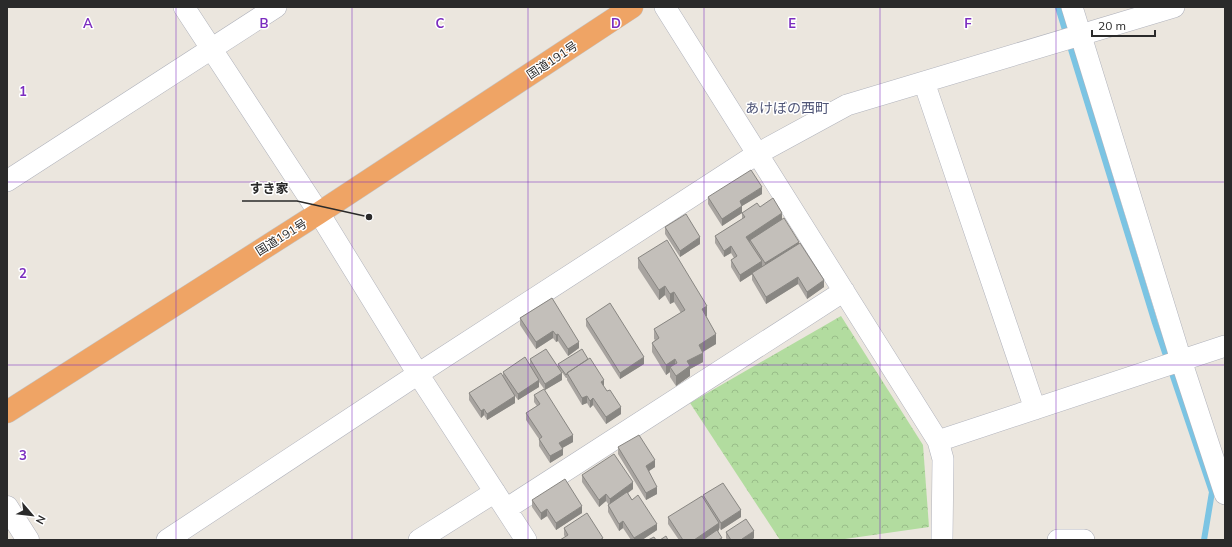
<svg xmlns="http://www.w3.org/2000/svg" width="1232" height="547" viewBox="0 0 1232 547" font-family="Mulish,'Noto Sans JP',sans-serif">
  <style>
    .forest { fill: url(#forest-crowns) }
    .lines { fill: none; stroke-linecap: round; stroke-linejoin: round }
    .stream { stroke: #7bc4e3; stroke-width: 6 }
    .street-casing { stroke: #b1b3bc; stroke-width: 22 }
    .secondary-casing { stroke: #b1b3bc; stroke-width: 23 }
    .highway-casing { stroke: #c3c3c3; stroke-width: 23 }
    .street { stroke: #fff; stroke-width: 21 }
    .secondary { stroke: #fff; stroke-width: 22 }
    .highway { stroke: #efa465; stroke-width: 22 }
    .wall { fill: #a8a4a0 }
    .shaded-wall { fill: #888682 }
    .building { fill: #c3bfba; stroke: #888682 }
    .grid { fill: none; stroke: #7b2cbf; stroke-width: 1; stroke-opacity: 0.55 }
    .labels { text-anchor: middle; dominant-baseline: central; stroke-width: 3; stroke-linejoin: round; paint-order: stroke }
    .street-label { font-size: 12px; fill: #2a2a2a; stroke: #fff }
    .quarter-label { font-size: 14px; fill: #4f5577; stroke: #fff }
    .grid-label { font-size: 13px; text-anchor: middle; font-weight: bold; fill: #7b2cbf; stroke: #fff; stroke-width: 3; stroke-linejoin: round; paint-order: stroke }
    .leader { fill: none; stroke: #2a2a2a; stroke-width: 1.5 }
    .callout-dot { fill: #2a2a2a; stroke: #fff; stroke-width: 1.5 }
    .callout-label { font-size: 13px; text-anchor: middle; font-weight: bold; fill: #2a2a2a; stroke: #fff; stroke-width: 3; stroke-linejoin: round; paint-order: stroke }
  </style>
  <defs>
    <pattern id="forest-crowns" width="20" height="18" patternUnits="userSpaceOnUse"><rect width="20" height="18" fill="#b2dc9f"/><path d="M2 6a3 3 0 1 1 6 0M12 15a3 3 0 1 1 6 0" fill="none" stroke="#99bd89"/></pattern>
  </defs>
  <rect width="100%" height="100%" fill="#ebe6de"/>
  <path class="forest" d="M841 316 923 445 929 527 838 540H780L690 403Z"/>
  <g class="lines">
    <path class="stream" d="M1058 7 1155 323 1212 492 1204 540"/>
    <defs>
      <path id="street" d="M184 7 319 213 418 374 526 540
        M665 7 938 441 943 459 942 540
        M1072 7 1181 360 1225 494
        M924 82 1035 409
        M7 181 276 7
        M938 441 1225 346
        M506 509 844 291
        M167 540 418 374 757 154 847 105 1174 7
        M419 540 495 492
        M1058 540H1084"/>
      <path id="secondary" d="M7 507 28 540"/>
      <path id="highway" d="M7 412 319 213 632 7"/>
    </defs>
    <use href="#street" class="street-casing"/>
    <use href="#secondary" class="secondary-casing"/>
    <use href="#highway" class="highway-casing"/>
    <use href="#street" class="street"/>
    <use href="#secondary" class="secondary"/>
    <use href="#highway" class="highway"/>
  </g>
  <path class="wall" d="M762 194 742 206V213L722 226 708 204V197Z
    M760 207 782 220 799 244 824 287 807 299 798 284 766 304 752 280V274L740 282 731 267V260L734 258 731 253 724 257 715 243V236L742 219V213Z
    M665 227 700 244 680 257 665 234Z
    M638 258 707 316H706L716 344 703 352V362L690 369V376L676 386 670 377V372L666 375 652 352V343L655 340 654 339V329L681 313 674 302 670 304 665 295 659 300 638 268Z
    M552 298 579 348 568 356 558 341 556 342 553 338 536 349 520 325V318Z
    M586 319 644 364 620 379 586 326Z
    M530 359 558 368V364L604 387 621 414 606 424 593 405 590 408 587 403 582 405 567 380V378H566L559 368 562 380 545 390 539 382V387L518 400 515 396V403L487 420 484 415 481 418 469 400V393L503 377V372L530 365Z
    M534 395 573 442 562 448 563 455 550 463 539 446V439L526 420V413L537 406 534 402Z
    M618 447 655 467 649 471 657 494 646 500 618 454Z
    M582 475 633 489 628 493 632 500 657 530 642 540H631L623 528 619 531 608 512V505H609L606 501 599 507 582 482Z
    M703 495 741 517 721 530 719 528V530L718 531 722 540H679L668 524V517L703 499Z
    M532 500 582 513 556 530 547 516 541 520 532 507Z
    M564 528 603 540 565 537 564 535Z
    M726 532 754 538 751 540H727L726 538Z"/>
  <path class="shaded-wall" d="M762 187V194L742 206V213L722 226V219L740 201Z
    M782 213V220L746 244V237Z
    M700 237V244L680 257V251Z
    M799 242V248L765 270V263Z
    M731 246V253L724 257V251Z
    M762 261V268L740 282V275Z
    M798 277V284L766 304V297Z
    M824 280V287L807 299V292Z
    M665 286V295L659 300V290Z
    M674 292V302L670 304V294Z
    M707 306V316L702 319V309Z
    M553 331V338L536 349V342Z
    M558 334V341L556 342V335Z
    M716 334V344L699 354V345Z
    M579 342V348L568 356V349Z
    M703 353V362L690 369V376L676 386V376L687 361Z
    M644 357V364L620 379V373Z
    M675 359V369L670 367V372L666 375V365Z
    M562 373V380L545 390V384Z
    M539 380V387L518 400V394Z
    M604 380V387L601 382Z
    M515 396V403L487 420V414Z
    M587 396V403L582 405V398Z
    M593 398V405L590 408V401Z
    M621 407V414L606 424V417Z
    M484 409V415L481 418V411Z
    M573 435V442L559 450V443Z
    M563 449V455L550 463V456Z
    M655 460V467L646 473V466Z
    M633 482V489L610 506V499Z
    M657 487V494L646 500V493Z
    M606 494V501L599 507V500Z
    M582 506V513L556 530V523Z
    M547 509V516L541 520V513Z
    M741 510V517L721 530V523Z
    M623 521V528L619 531V524Z
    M719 523V530L704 540V539V540H694Z
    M657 524V530L642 540H634V538Z
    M754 531V538L751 540H742V539Z"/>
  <path class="building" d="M751 170 762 187 740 201 742 206 722 219 708 197Z
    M773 198 782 213 746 237 762 261 740 275 731 260 737 256 731 246 724 251 715 236 745 217 742 213 757 203 760 207Z
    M686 214 700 237 680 251 665 227Z
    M784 218 799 242 765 263 750 240Z
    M667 240 707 306 702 309 716 334 699 345 703 353 687 361 690 366 676 376 670 367 677 363 675 359 666 365 652 343 659 338 654 329 685 310 674 292 670 294 665 286 659 290 638 258Z
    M800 243 824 280 807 292 798 277 766 297 752 273Z
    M552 298 579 342 568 349 558 334 556 335 553 331 536 342 520 318Z
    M610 303 644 357 620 373 586 319Z
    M546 349 562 373 545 384 530 359Z
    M582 349 588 359 567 373V374L566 375 558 364Z
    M525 357 539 380 518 394 503 372Z
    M590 358 604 380 601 382 607 391 610 390 621 407 606 417 593 398 590 401 587 396 582 398 567 373Z
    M501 373 515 396 487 414 484 409 481 411 469 393Z
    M544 389 573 435 559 443 563 449 550 456 539 439 542 437 526 413 540 404 534 395Z
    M639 435 655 460 646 466 657 487 646 493 618 447Z
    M614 454 633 482 610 499 606 494 599 500 582 475Z
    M565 479 582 506 556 523 547 509 541 513 532 500Z
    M723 483 741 510 721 523 703 495Z
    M627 492 632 500 638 495 657 524 634 538 623 521 619 524 608 505Z
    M702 496 719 523 694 540H683L668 517Z
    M587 513 603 538 600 540H560L568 535 564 528Z
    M746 519 754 531 742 539 743 540H731L726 532Z
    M717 530 722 538 718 540H704V539Z
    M666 536 668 540H660Z
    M654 537 656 540H648Z"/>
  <path class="grid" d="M176 7V540M352 7V540M528 7V540M704 7V540M880 7V540M1056 7V540M7 182H1225M7 365H1225"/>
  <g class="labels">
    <g class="street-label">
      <text transform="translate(552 60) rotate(-33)">国道191号</text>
      <text transform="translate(281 237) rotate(-32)">国道191号</text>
    </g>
    <g class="quarter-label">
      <text x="787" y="108">あけぼの西町</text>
    </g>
  </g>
  <g class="grid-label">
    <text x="88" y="28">A</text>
    <text x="264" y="28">B</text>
    <text x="440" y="28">C</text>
    <text x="616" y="28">D</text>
    <text x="792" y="28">E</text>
    <text x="968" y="28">F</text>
    <text x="23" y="96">1</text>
    <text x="23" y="278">2</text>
    <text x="23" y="460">3</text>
  </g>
  <path class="leader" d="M369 217L297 201H242"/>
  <circle class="callout-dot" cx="369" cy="217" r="4"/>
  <g class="callout-label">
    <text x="269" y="193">すき家</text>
  </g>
  <rect width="1232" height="547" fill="none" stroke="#2a2a2a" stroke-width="16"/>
  <g transform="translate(32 515) rotate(118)" stroke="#ffffff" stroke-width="3" paint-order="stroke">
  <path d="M0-3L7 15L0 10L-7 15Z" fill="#2a2a2a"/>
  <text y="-6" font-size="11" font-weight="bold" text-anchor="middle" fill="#2a2a2a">N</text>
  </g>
  <path d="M1092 30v6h63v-6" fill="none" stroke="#2a2a2a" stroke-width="2"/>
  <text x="1098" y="30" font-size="12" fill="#2a2a2a" stroke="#ffffff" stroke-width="3" paint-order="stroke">20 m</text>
</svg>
